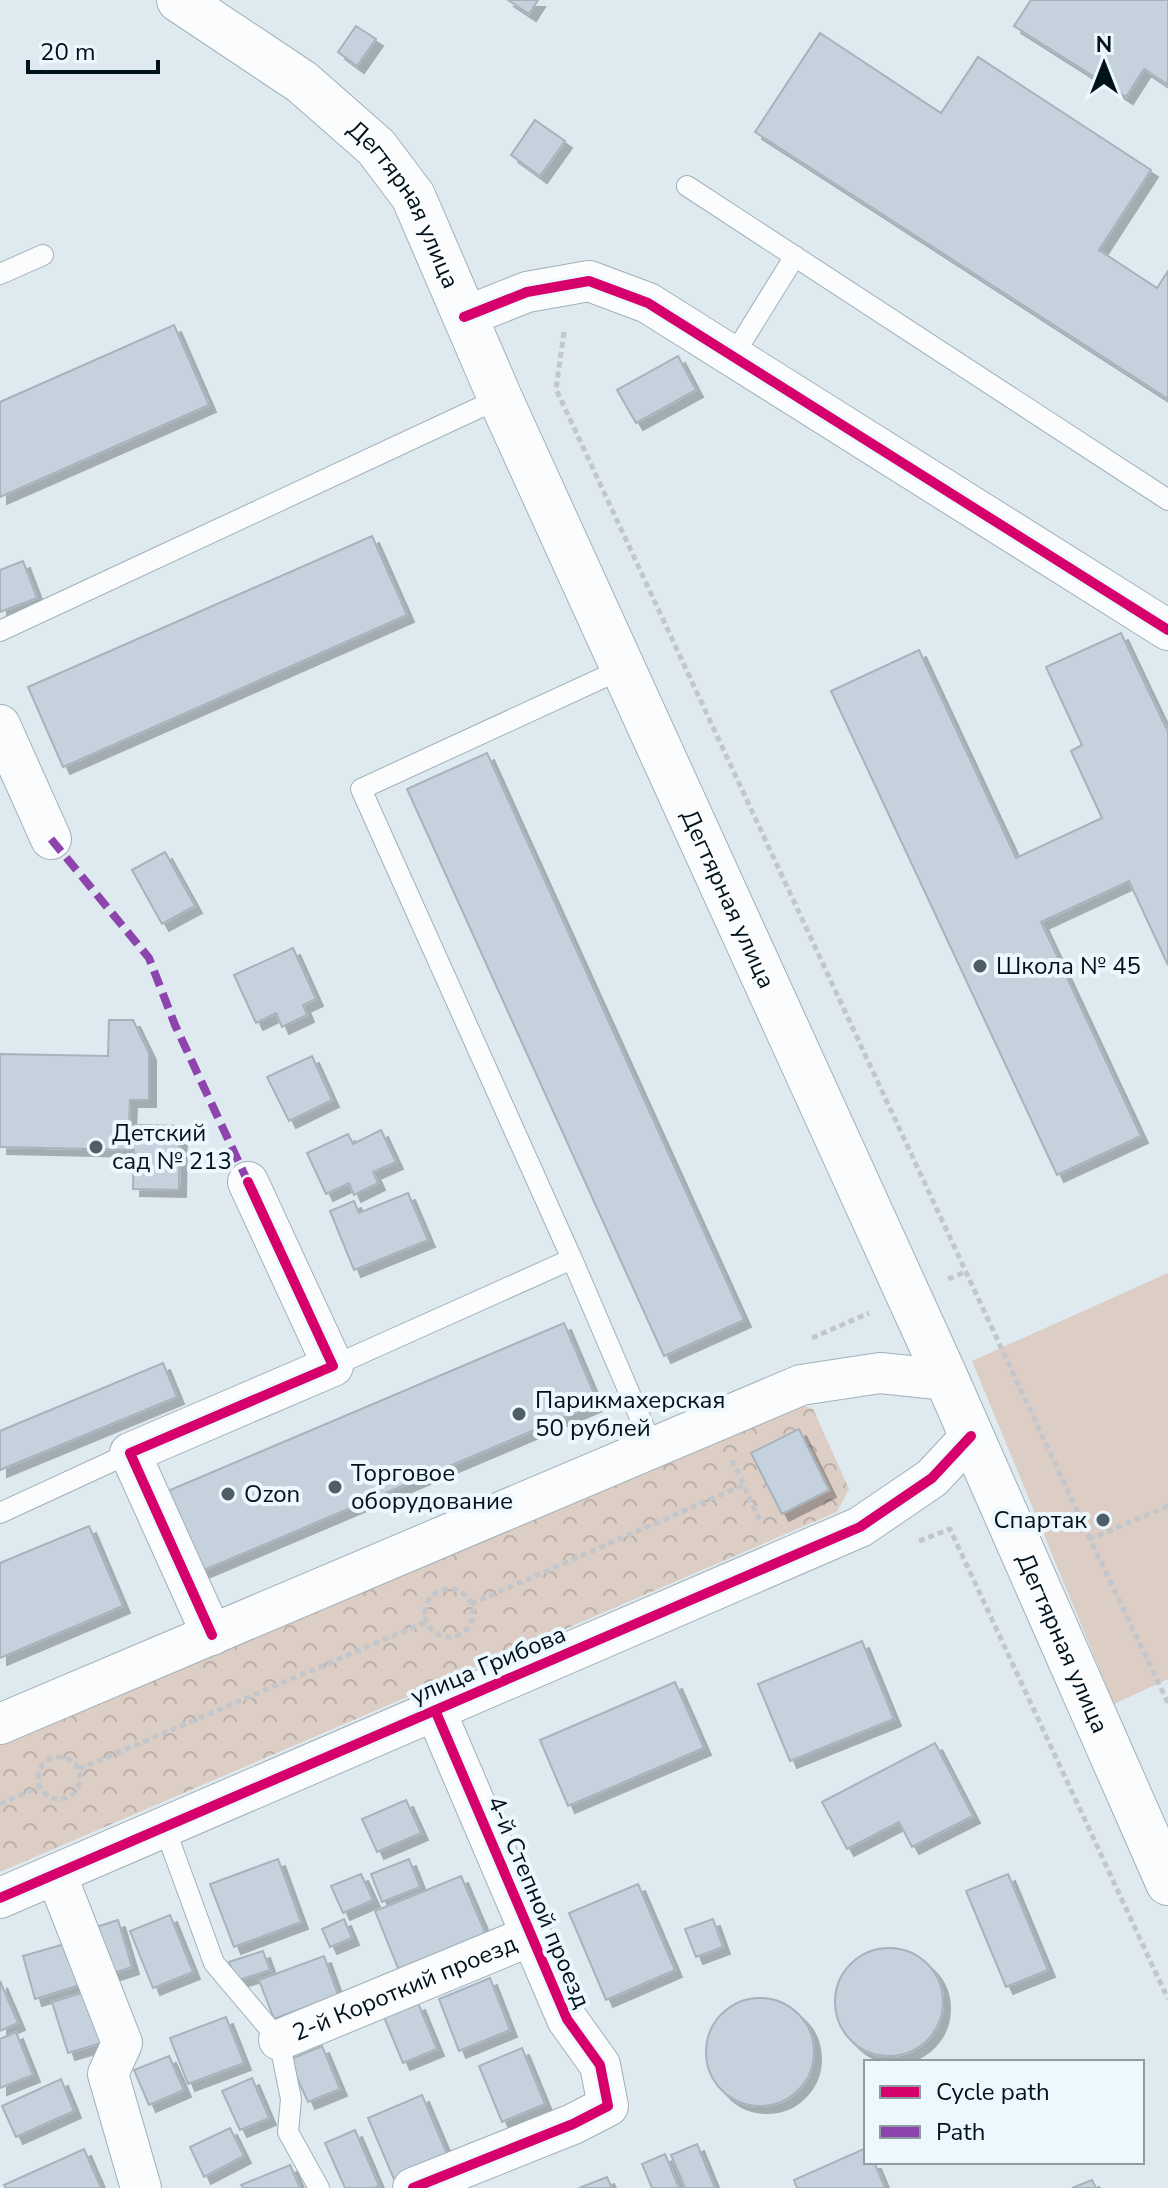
<svg xmlns="http://www.w3.org/2000/svg" width="1168" height="2188" viewBox="0 0 1168 2188" font-family="'Nunito Sans',sans-serif">
  <style>
    .forest { fill: url(#forest-crowns) }
    .garden { fill: #dccdc5 }
    .building { fill: #c5d2de; stroke: #a6b3bd; stroke-width: 2; filter: url(#shadow) }
    .lines { fill: none; stroke-linecap: round; stroke-linejoin: round }
    .lane-casing { stroke: #a0b1b8; stroke-width: 22 }
    .street-casing { stroke: #a0b1b8; stroke-width: 42 }
    .secondary-casing { stroke: #a0b1b8; stroke-width: 46 }
    .path { stroke: #c3c7cb; stroke-width: 5; stroke-dasharray: 6 4; stroke-linecap: butt }
    .lane { stroke: #fafcfd; stroke-width: 20 }
    .street { stroke: #fafcfd; stroke-width: 40 }
    .secondary { stroke: #fafcfd; stroke-width: 44 }
    .quiet { stroke: #8e44ad; stroke-width: 8; stroke-dasharray: 16 8; stroke-linecap: butt }
    .cycleway-casing { stroke: #edf8fe; stroke-width: 15 }
    .cycleway { stroke: #d6006c; stroke-width: 10 }
    .poi-dot { fill: #4e5e66; stroke: #edf8fe; stroke-width: 3 }
    .labels { text-anchor: middle; dominant-baseline: central; stroke-width: 8; stroke-linejoin: round; paint-order: stroke }
    .street-label { font-size: 24px; fill: #00121c; stroke: #edf8fe }
    .poi-label { font-size: 24px; fill: #00121c; stroke: #edf8fe; text-anchor: start }
  </style>
  <defs>
    <pattern id="forest-crowns" width="20" height="18" patternUnits="userSpaceOnUse" patternTransform="scale(2)"><rect width="20" height="18" fill="#dccdc5"/><path d="M2 6a3 3 0 1 1 6 0M12 15a3 3 0 1 1 6 0" fill="none" stroke="#bbafa9"/></pattern>
    <filter id="shadow"><feDropShadow dx="7" dy="7" stdDeviation="0" flood-color="#0004"/></filter>
  </defs>
  <rect width="100%" height="100%" fill="#deeaf0"/>
  <path class="forest" d="M792 1402 813 1409 849 1489 837 1512 0 1872V1741Z"/>
  <path class="garden" d="M1168 1273V1679L1114 1704 972 1361Z"/>
  <path class="building" d="M508 0H538L529 14Z
    M1031 0H1168V85L1144 69 1126 97 1014 26Z
    M356 26 376 39 357 66 338 52Z
    M820 33 941 113 978 57 1151 170 1099 250 1157 288 1168 271V399L755 132Z
    M535 120 565 141 540 176 511 155Z
    M174 325 209 405 0 497V402Z
    M678 356 696 390 636 423 617 390Z
    M372 536 407 615 63 767 28 687Z
    M23 561 37 598 0 612V570Z
    M1121 633 1168 732V965L1129 881 1041 922 1141 1136 1057 1175 831 691 919 650 1016 858 1102 818 1071 751 1082 745 1046 667Z
    M487 753 744 1320 664 1356 407 789Z
    M165 852 195 906 162 924 132 870Z
    M293 948 316 999 303 1005 307 1015 282 1027 276 1013 256 1023 234 975Z
    M109 1020H133L149 1053V1100H130L129 1125 180 1126 179 1190 133 1189 134 1150 0 1147V1054L108 1056Z
    M312 1056 332 1100 289 1121 267 1077Z
    M381 1130 396 1162 373 1172 378 1183 354 1195 349 1183 326 1194 307 1153 348 1134 353 1144Z
    M408 1193 428 1240 354 1270 330 1211 354 1201 359 1213Z
    M564 1323 598 1403 197 1573 163 1493Z
    M163 1363 177 1397 0 1470V1431Z
    M799 1429 829 1490 782 1514 751 1453Z
    M89 1526 123 1606 0 1658V1563Z
    M862 1641 894 1719 790 1761 758 1684Z
    M675 1682 704 1748 568 1806 540 1740Z
    M935 1743 973 1816 912 1847 899 1822 847 1849 822 1802Z
    M406 1800 421 1833 377 1852 362 1819Z
    M278 1859 301 1922 234 1947 210 1884Z
    M409 1859 420 1887 382 1902 371 1874Z
    M361 1874 373 1900 343 1913 331 1886Z
    M1008 1874 1048 1970 1006 1987 966 1891Z
    M461 1876 487 1937 400 1973 375 1911Z
    M638 1884 675 1970 606 2000 569 1913Z
    M170 1915 193 1972 153 1988 130 1931Z
    M344 1919 352 1938 330 1947 322 1929Z
    M713 1919 723 1947 696 1957 685 1929Z
    M118 1920 132 1967 104 1976 90 1929Z
    M68 1943 80 1985 35 1999 23 1956Z
    M835 2002a54 54 0 1 1 108 0a54 54 0 1 1-108 0Z
    M263 1951 270 1970 236 1981 229 1962Z
    M324 1956 338 1995 274 2019 259 1980Z
    M490 1978 510 2030 459 2051 439 1999Z
    M0 1981 18 2023 0 2031Z
    M85 1992 101 2043 68 2053 52 2002Z
    M706 2052a54 54 0 1 1 108 0a54 54 0 1 1-108 0Z
    M418 2003 437 2049 403 2063 384 2017Z
    M226 2017 244 2063 188 2084 170 2038Z
    M16 2032 33 2075 0 2088V2039Z
    M322 2046 340 2089 308 2102 289 2060Z
    M522 2048 545 2104 502 2122 479 2066Z
    M169 2056 184 2090 149 2105 134 2070Z
    M252 2078 269 2118 240 2130 222 2091Z
    M61 2079 74 2111 16 2137 2 2106Z
    M422 2095 450 2161 396 2184 368 2118Z
    M230 2128 244 2156 204 2177 190 2147Z
    M355 2130 379 2186 374 2188H345L325 2143Z
    M697 2144 715 2188H685L671 2155Z
    M866 2148V2162H874L885 2188H797L794 2180Z
    M84 2149 101 2188H6L4 2185Z
    M665 2154 679 2188H652L642 2164Z
    M290 2165 300 2188H243L241 2185Z
    M607 2177 612 2188H579Z
    M1092 2180 1096 2188H1072Z"/>
  <g class="lines">
    <defs>
      <path id="lane" d="M687 186 1168 500
        M0 274 43 255
        M733 356 795 256
        M0 631 500 398
        M572 1259 361 789 624 668
        M333 1366 572 1259 653 1448
        M0 1513 130 1453
        M164 1826 214 1963 279 2040 291 2099 288 2132 319 2188"/>
      <g id="street">
        <path d="M464 317 527 292 589 281 648 303 1168 630"/>
        <path d="M0 725 51 839"/>
        <path d="M212 1635 130 1453 333 1366 248 1182"/>
        <path d="M0 1724 801 1385 880 1373 947 1380"/>
        <path d="M56 1874 122 2043 108 2074 141 2188"/>
        <path d="M0 1898 860 1527 932 1478 971 1436"/>
        <path id="s1" d="M279 2040 530 1936"/>
        <path d="M413 2188 573 2124 608 2106 600 2065 567 2019 435 1710"/>
      </g>
      <g id="secondary">
        <path id="s2" d="M179 0 302 82 376 147 413 196 500 398 947 1380 1168 1883"/>
      </g>
    </defs>
    <use href="#lane" class="lane-casing"/>
    <use href="#street" class="street-casing"/>
    <use href="#secondary" class="secondary-casing"/>
    <path class="path" d="M564 332 556 389 1090 1539
      M948 1279 965 1272
      M812 1338 869 1313
      M732 1460 761 1523
      M1168 1506 1090 1539 1168 1703
      M919 1541 950 1529 1168 1999
      M425 1613a24 24 0 1 1 48 0a24 24 0 1 1-48 0Z
      M471 1604 743 1485
      M38 1778a21 21 0 1 1 42 0a21 21 0 1 1-42 0Z
      M79 1769 426 1622
      M0 1804 39 1787"/>
    <use href="#lane" class="lane"/>
    <use href="#street" class="street"/>
    <use href="#secondary" class="secondary"/>
    <path class="quiet" d="M51 839 149 958 175 1025 248 1182"/>
    <defs>
      <path id="cycleway" d="M464 317 527 292 589 281 648 303 1168 630
        M212 1635 130 1453 333 1366 248 1182
        M0 1898 860 1527 932 1478 971 1436
        M413 2188 573 2124 608 2106 600 2065 567 2019 435 1710"/>
    </defs>
    <use href="#cycleway" class="cycleway-casing"/>
    <use href="#cycleway" class="cycleway"/>
  </g>
  <g class="poi-dot">
    <circle cx="980" cy="966" r="8"/>
    <circle cx="96" cy="1147" r="8"/>
    <circle cx="519" cy="1414" r="8"/>
    <circle cx="335" cy="1487" r="8"/>
    <circle cx="228" cy="1494" r="8"/>
    <circle cx="1103" cy="1520" r="8"/>
  </g>
  <g class="labels">
    <g class="street-label">
      <text stroke="none"><textPath href="#s2" startOffset="310">Дегтярная улица</textPath></text>
      <text stroke="none"><textPath href="#s2" startOffset="1078">Дегтярная улица</textPath></text>
      <text stroke="none"><textPath href="#s2" startOffset="1894">Дегтярная улица</textPath></text>
      <text transform="translate(488 1665) rotate(-23)">улица Грибова</text>
      <text transform="translate(539 1902) rotate(67)">4-й Степной проезд</text>
      <text stroke="none"><textPath href="#s1" startOffset="136">2-й Короткий проезд</textPath></text>
    </g>
    <g class="poi-label">
      <text x="996" y="966">Школа № 45</text>
      <text x="112" y="1133">Детский<tspan x="112" dy="28">сад № 213</tspan></text>
      <text x="535" y="1400">Парикмахерская<tspan x="535" dy="28">50 рублей</tspan></text>
      <text x="351" y="1473">Торговое<tspan x="351" dy="28">оборудование</tspan></text>
      <text x="244" y="1494">Ozon</text>
      <text x="1087" y="1520" text-anchor="end">Спартак</text>
    </g>
  </g>
  <rect x="864" y="2060" width="280" height="104" fill="#edf8fe" stroke="#8e9ca4" stroke-width="2"/>
  <rect x="880" y="2086" width="40" height="12" fill="#d6006c" stroke="#8e9ca4" stroke-width="2"/>
  <text x="936" y="2100" font-size="24" fill="#00121c">Cycle path</text>
  <rect x="880" y="2126" width="40" height="12" fill="#8e44ad" stroke="#8e9ca4" stroke-width="2"/>
  <text x="936" y="2140" font-size="24" fill="#00121c">Path</text>
  <g transform="translate(1104 64)" stroke="#edf8fe" stroke-width="6" paint-order="stroke">
  <path d="M0-6L14 30L0 20L-14 30Z" fill="#00121c"/>
  <text y="-12" font-size="22" font-weight="bold" text-anchor="middle" fill="#00121c">N</text>
  </g>
  <path d="M28 60v12h130v-12" fill="none" stroke="#00121c" stroke-width="4"/>
  <text x="40" y="60" font-size="24" fill="#00121c" stroke="#edf8fe" stroke-width="6" paint-order="stroke">20 m</text>
</svg>
